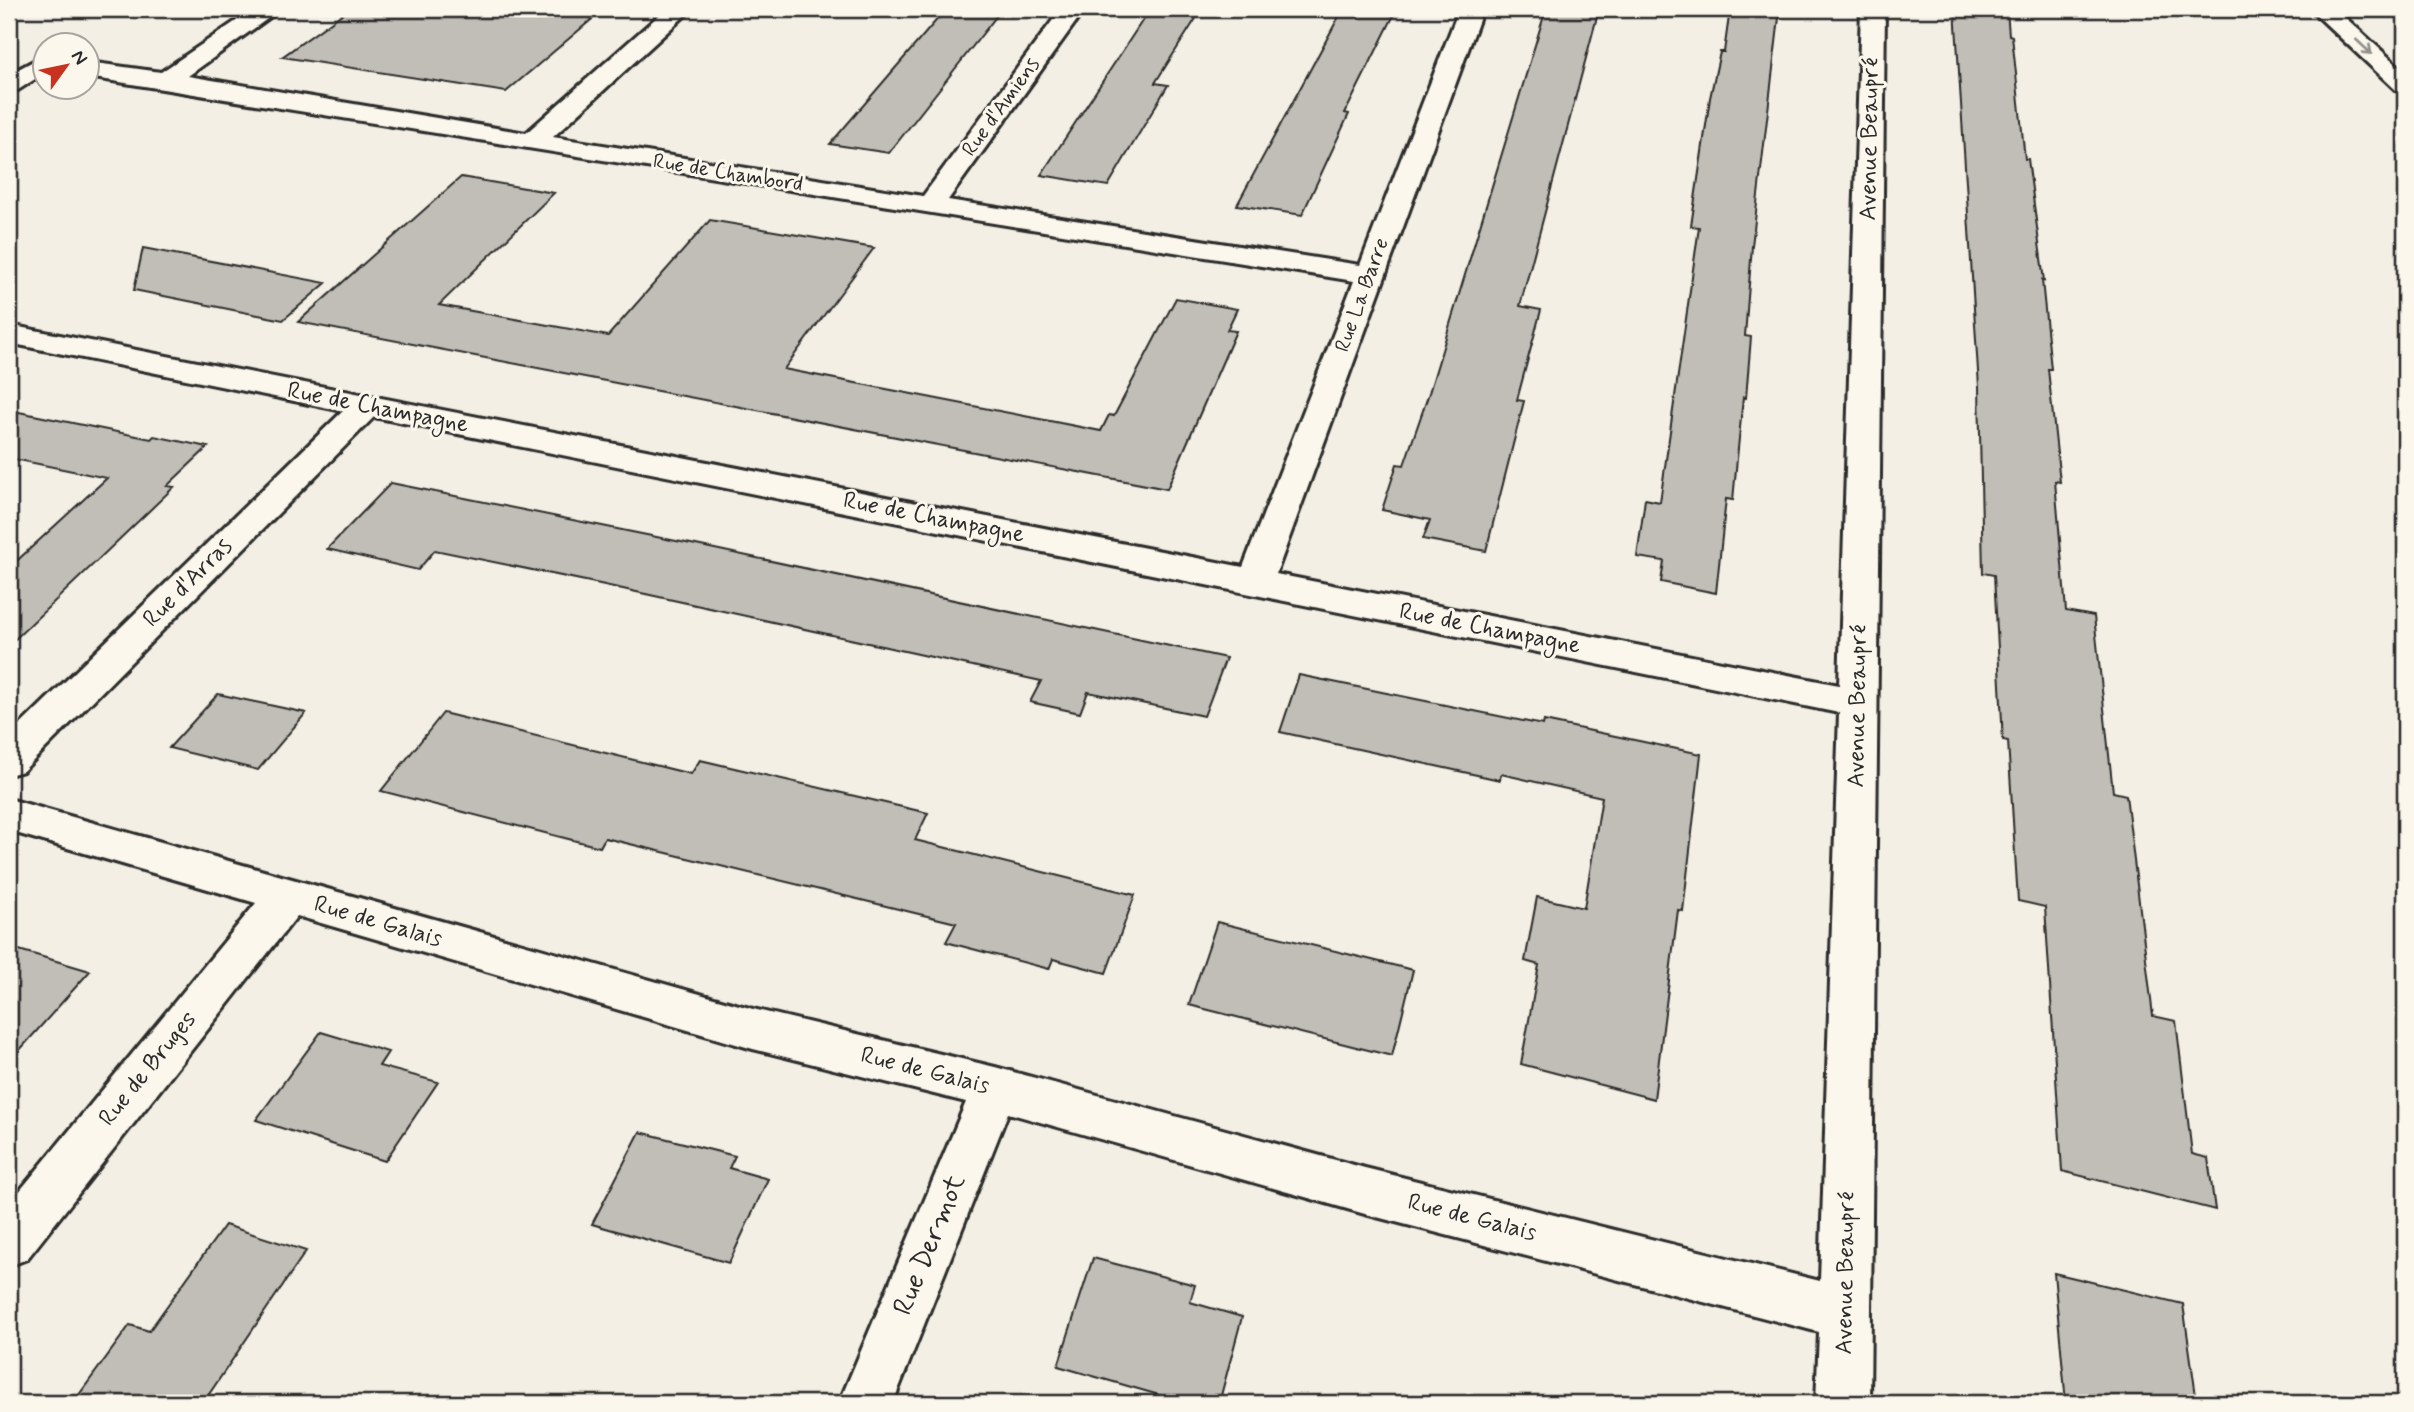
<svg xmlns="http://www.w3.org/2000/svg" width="2414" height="1412" viewBox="0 0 2414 1412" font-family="Mynerve,sans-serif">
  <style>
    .building { fill: #c0beb6; stroke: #2b2b2b; stroke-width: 2 }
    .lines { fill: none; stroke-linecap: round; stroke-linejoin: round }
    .minor-casing { stroke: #2b2b2b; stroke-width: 6 }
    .highway-casing { stroke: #2b2b2b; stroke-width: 6 }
    .minor { fill: #fbf7ec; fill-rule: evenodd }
    .highway { fill: #fbf7ec; fill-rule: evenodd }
    .oneway { stroke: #93918c }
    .labels { text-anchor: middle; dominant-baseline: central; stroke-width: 6; stroke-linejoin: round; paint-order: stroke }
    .far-street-label { font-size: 21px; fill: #2b2b2b; stroke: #fbf7ec }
    .street-label { font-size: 24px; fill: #2b2b2b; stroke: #fbf7ec }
    .near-street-label { font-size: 28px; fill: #2b2b2b; stroke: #fbf7ec }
  </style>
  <rect width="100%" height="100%" fill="#f3efe4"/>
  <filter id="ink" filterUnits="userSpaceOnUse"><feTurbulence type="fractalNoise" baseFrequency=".0143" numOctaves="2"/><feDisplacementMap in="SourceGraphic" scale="14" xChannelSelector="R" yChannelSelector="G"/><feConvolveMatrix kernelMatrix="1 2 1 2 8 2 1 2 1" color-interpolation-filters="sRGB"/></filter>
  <g filter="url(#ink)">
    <path class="building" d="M349 9H604L506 92 282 57Z
      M946 9H1002L889 153 830 144Z
      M1150 9H1202L1155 83 1168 85 1108 186 1041 175Z
      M1343 9H1397L1345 113 1349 114 1302 215 1237 205Z
      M1546 9H1599L1520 306 1541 310 1517 400 1524 401 1486 551 1423 539 1430 520 1382 510 1397 464 1404 465 1429 393Z
      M1730 9H1780L1752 246 1745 336 1751 337 1746 398 1743 397 1733 500 1726 499 1716 593 1661 582 1664 561 1637 557 1645 499 1660 502 1699 227 1691 226 1710 98 1720 52H1724Z
      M1955 9H2007L2009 35 2012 36 2025 159H2028L2044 281 2042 280 2051 369H2048L2060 482 2055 481 2066 611 2094 616 2113 792 2126 795 2153 1016 2176 1021 2192 1154 2208 1158 2215 1210 2062 1171 2045 907 2018 901 2008 741 2003 740 1994 575 1983 573 1979 387Z
      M461 177 554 193 439 305 608 336 710 220 874 248 784 369 1101 431 1109 415 1114 416 1176 298 1237 309 1227 330 1236 331 1167 489 298 322Z
      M143 248 326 283 283 320 134 290Z
      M9 410 151 439 154 436 208 447 167 486 174 487 9 645V568L107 478 9 458Z
      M391 483 696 545 1226 658 1204 716 1088 692 1080 713 1030 702 1041 681 600 584 435 550 418 570 327 549Z
      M1299 675 1543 725 1544 721 1701 754 1683 911 1678 910 1654 1099 1521 1064 1539 965 1525 961 1537 897 1584 908 1602 797 1501 774 1500 780 1280 732Z
      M218 694 306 713 258 770 169 748Z
      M443 713 691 774 700 760 928 813 915 840 1135 895 1106 973 1053 959 1049 969 946 942 956 923 605 838 600 847 381 791Z
      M1217 922 1413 970 1392 1056 1189 1005Z
      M9 947 90 971 9 1062Z
      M321 1032 388 1052 379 1066 438 1082 385 1161 256 1120Z
      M640 1132 735 1156 729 1168 768 1179 729 1263 592 1224Z
      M225 1225 306 1251 203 1403H73L130 1325 149 1331Z
      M1093 1258 1195 1285 1190 1302 1242 1317 1219 1403H1187L1058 1366Z
      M2054 1273 2183 1304 2197 1403H2066Z"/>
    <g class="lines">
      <defs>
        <path id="minor" d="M254 9H281L188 76 526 133 666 9H692L553 137 923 196 1061 9H1085L948 200 1360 265 1459 9H1483L1276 574 1839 685 1861 9H1885L1870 1403H1816L1819 1332 1365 1214 1008 1113 893 1403H839L966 1102 753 1049 297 916 27 1259 9 1266V1204L256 903 9 831V799L753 1009 995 1067 1365 1168 1820 1281 1839 713 374 417 23 771 9 775V736L343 411 9 343V325L1243 567 1354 281 88 77V62L161 72Z
          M41 57 46 58V72L18 90 9 93V74Z"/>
        <path id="highway" d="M2310 9H2336L2405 72V93L2396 90Z"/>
      </defs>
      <use href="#minor" class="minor-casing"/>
      <use href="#highway" class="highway-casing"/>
      <use href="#minor" class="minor"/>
      <use href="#highway" class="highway"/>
    </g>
    <defs><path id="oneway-shaft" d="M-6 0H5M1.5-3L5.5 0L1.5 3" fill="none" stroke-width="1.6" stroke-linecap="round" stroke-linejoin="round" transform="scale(1.75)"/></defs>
    <use class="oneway" href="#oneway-shaft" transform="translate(2364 47) rotate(43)"/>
  </g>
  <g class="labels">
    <g class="far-street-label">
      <text transform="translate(1001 107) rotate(-54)">Rue d'Amiens</text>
      <text transform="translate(728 173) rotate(9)">Rue de Chambord</text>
      <text transform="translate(1362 295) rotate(-70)">Rue La Barre</text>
    </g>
    <g class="street-label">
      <text transform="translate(1870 139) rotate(-89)">Avenue Beaupré</text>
      <text transform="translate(378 408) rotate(11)">Rue de Champagne</text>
      <text transform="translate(934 518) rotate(11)">Rue de Champagne</text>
      <text transform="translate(188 583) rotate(-45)">Rue d'Arras</text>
      <text transform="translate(1490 629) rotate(11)">Rue de Champagne</text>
      <text transform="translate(1858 706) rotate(-89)">Avenue Beaupré</text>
      <text transform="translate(378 922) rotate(16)">Rue de Galais</text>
      <text transform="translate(148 1069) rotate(-51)">Rue de Bruges</text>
      <text transform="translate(925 1071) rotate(14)">Rue de Galais</text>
      <text transform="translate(1472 1218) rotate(14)">Rue de Galais</text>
      <text transform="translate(1846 1273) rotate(-89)">Avenue Beaupré</text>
    </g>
    <g class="near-street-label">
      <text transform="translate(930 1245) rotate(-68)">Rue Dermot</text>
    </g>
  </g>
  <rect width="2414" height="1412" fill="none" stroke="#fbf7ec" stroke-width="35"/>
  <rect x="18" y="18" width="2379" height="1377" fill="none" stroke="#2b2b2b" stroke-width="2.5" filter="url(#ink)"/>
  <g transform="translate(66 66) rotate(57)"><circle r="33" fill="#fbf7ec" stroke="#a8a59f" stroke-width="2"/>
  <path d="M0-5L12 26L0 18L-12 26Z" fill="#c8321e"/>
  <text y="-10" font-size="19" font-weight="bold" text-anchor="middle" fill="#2b2b2b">N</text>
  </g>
</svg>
